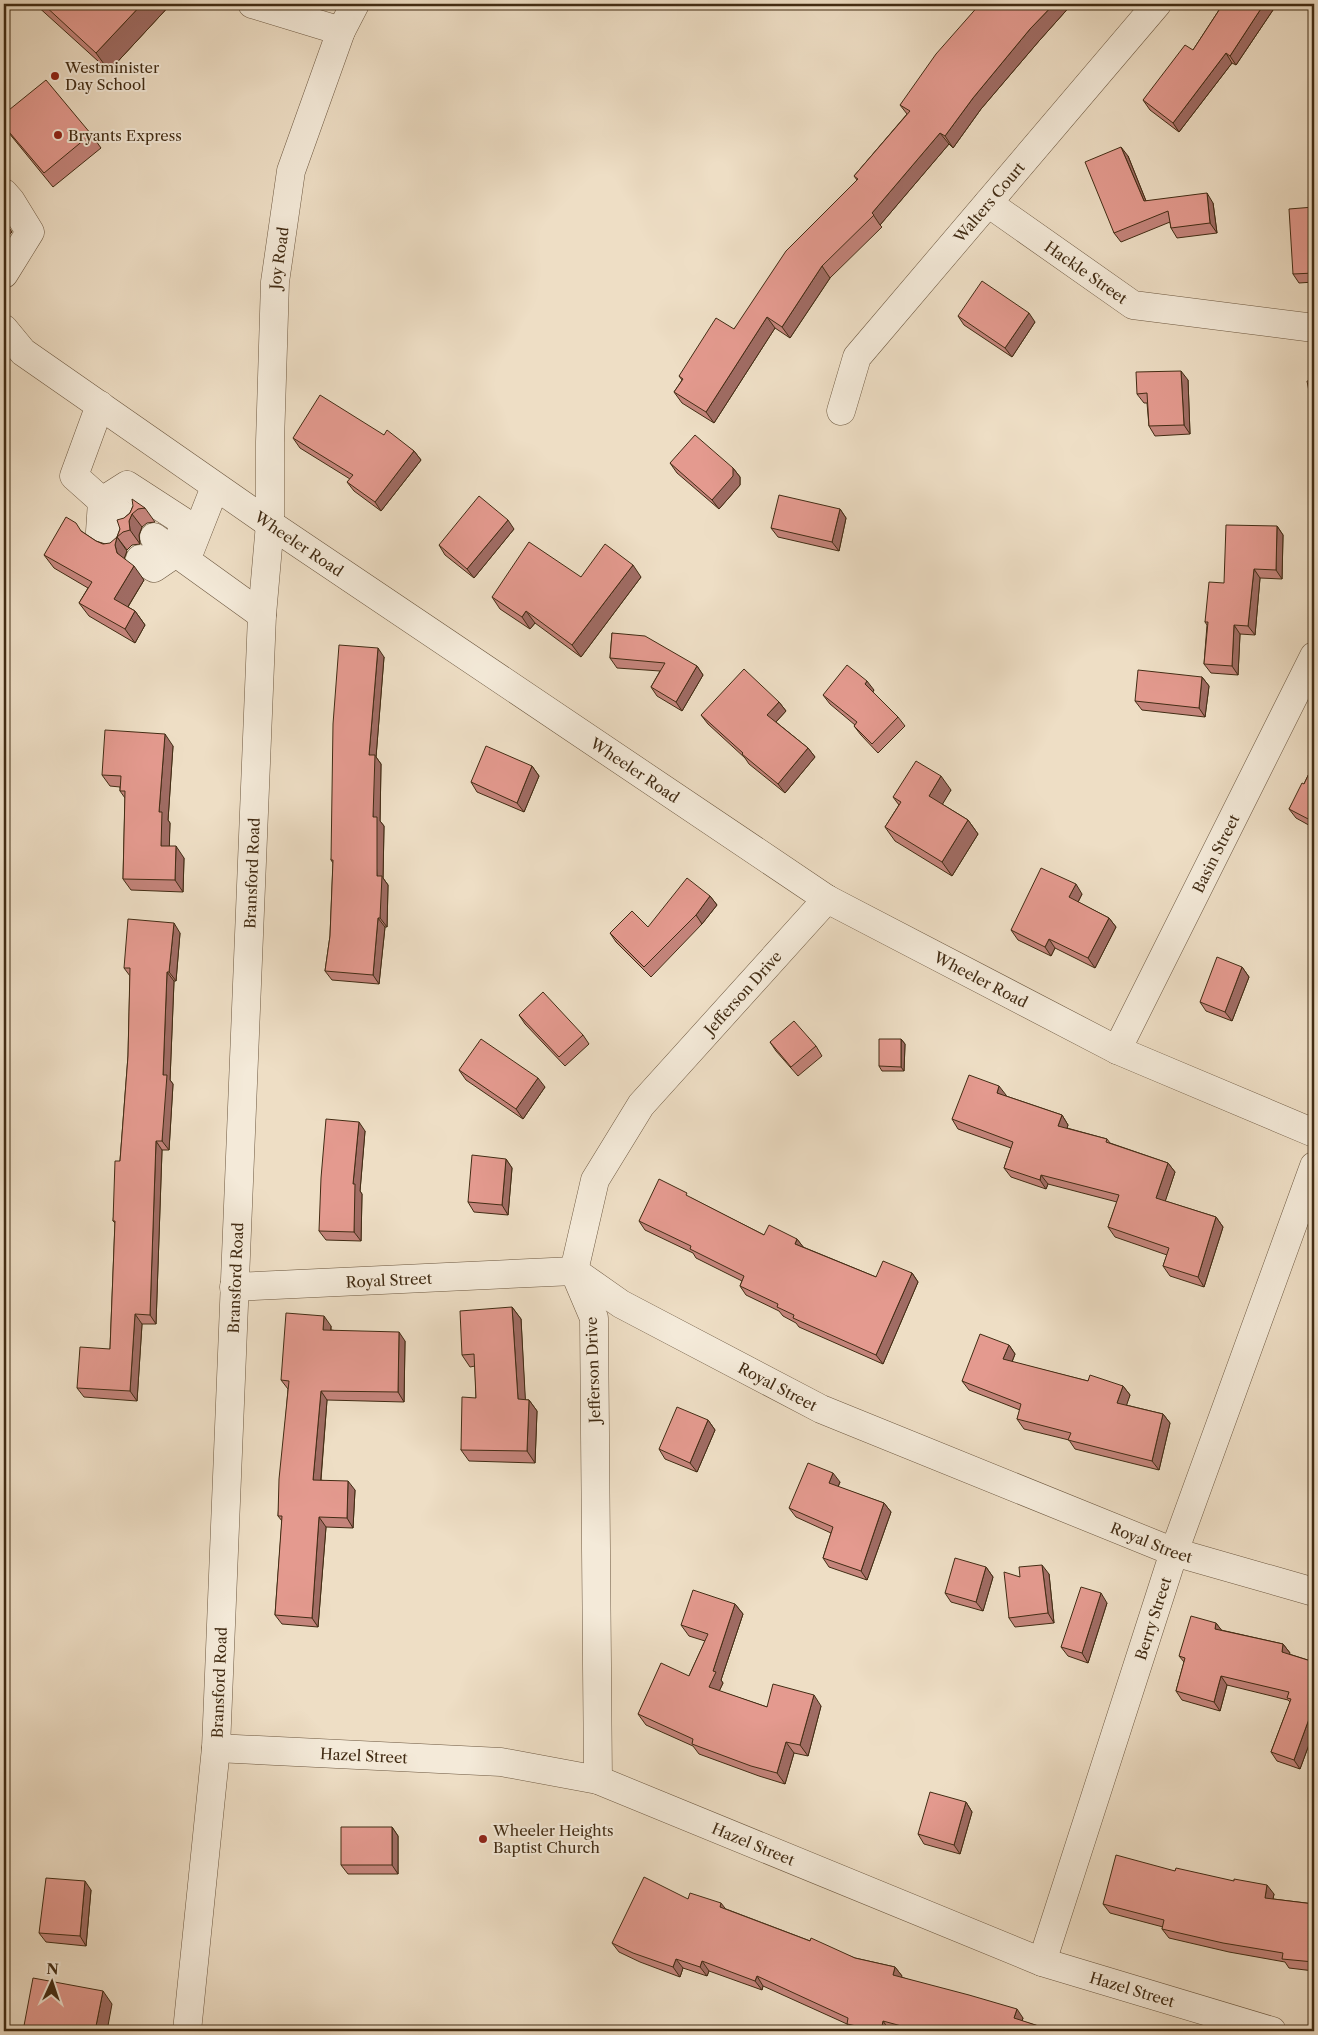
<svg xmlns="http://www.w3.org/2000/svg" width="1318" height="2035" viewBox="0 0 1318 2035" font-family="'Libre Caslon Text',serif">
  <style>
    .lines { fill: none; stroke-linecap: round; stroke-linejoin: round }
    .minor-casing { stroke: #6d5840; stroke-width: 29 }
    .minor { stroke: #f4ead9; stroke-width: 28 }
    .wall { fill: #c4847b; stroke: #422c14 }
    .shaded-wall { fill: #a06c64; stroke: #422c14 }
    .building { fill: #e49a8f; stroke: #422c14 }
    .poi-dot { fill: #8f2418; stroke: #f4ead9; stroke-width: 2 }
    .labels { text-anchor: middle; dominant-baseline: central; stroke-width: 4; stroke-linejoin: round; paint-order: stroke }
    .poi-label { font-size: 15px; fill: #422c14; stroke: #f4ead9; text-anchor: start }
    .street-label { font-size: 15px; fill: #422c14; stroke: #f4ead9 }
  </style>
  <rect width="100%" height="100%" fill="#eedec5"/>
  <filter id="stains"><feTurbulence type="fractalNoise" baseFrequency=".004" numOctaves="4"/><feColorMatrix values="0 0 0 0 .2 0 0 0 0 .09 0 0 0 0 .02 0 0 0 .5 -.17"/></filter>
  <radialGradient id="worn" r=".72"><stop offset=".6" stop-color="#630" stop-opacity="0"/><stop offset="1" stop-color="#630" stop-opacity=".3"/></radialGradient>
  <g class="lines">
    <defs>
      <g id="minor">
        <path d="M252 4 341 31"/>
        <path d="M4 193 11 201 30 232 4 274"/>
        <path id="s1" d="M988 203 1133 305 1314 328"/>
        <path id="s2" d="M4 329 23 352 270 524 827 899 1117 1050 1314 1133"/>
        <path d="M100 405 74 476 102 501 127 485 184 522 176 553 262 615"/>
        <path id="s3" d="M841 411 857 357 1157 4"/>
        <path d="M114 542 100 532 102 501 127 518"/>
        <path d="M189 553 215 487"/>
        <path d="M140 559 154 568 176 553 154 537"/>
        <path id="s4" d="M1117 1050 1314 656"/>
        <path id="s5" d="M234 1287 574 1271 621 1304 821 1409 1174 1552 1314 1592"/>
        <path id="s6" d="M216 1748 501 1762 598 1780 1042 1962 1272 2031"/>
        <path id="s7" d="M598 1780 594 1318 574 1271 595 1180 641 1105 827 899"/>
        <path id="s8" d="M1042 1962 1174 1552 1314 1166"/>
        <path id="s9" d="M187 2031 216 1748 262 615 270 524V442L275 282 291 171 341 31 355 4"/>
      </g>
    </defs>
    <use href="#minor" class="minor-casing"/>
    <use href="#minor" class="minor"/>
  </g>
  <path class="wall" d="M35 4H171L109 71Z
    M1003 4H1072L1039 41 981 109 953 148 949 144 880 225 882 227 830 278 790 338 775 328 714 423 682 403 674 392 682 380 679 376 734 329 857 180 854 176 907 114 900 105Z
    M1223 4H1277L1236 65 1232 63 1179 132 1150 110 1143 100 1193 50Z
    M4 114 91 134 101 148 53 187 4 127Z
    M1128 156 1146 201 1213 203 1217 233 1177 238 1171 228 1170 222 1121 242 1114 233Z
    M1314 207V282L1299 283 1293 274Z
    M4 221 12 232 4 239Z
    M958 316 1035 322 1012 357 964 325Z
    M1188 380 1190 434 1155 436 1149 426 1147 403H1144L1137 394Z
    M384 435 414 451 421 460 381 511 354 491 347 482 350 479 300 448 293 438Z
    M670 463 733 468 740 477V485L719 509 677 473Z
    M133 506 145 508 155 522 147 523 142 527 139 535 140 544 132 545 127 550 117 537 124 518 130 513Z
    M840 509 846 518 839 551 778 537 771 528Z
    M1277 526 1283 535 1282 579 1260 578 1255 635 1240 634 1238 675 1211 673 1204 664 1207 625 1205 622 1224 583Z
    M514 529 474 578 445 555 439 545Z
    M81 531 96 541 127 551 124 559 144 580 128 607 135 611 145 625 135 643 89 616 79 603 88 588 54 568 44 555Z
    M581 577H641L581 657 535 623 530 629 500 609 492 597Z
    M612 633 697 666 703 675 682 711 657 696 651 687 660 671 617 668 610 658Z
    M384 657 376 757 381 764 380 821 384 826 383 878 388 885 387 927H385L379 984 332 980 325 971 330 936 333 863 331 860Z
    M1202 677 1209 686 1205 717 1142 710 1135 701Z
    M874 690 873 692 898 717 905 726 878 753 861 735 854 726 855 725 830 704 823 695Z
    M779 702 786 711 776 722 808 748 815 757 785 793 749 764 745 758 708 724 701 715Z
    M173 746 168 820 170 823 169 846 184 858 183 892 131 890 123 879 125 798 120 791V787L110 786 102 775Z
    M1314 763V828L1296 818 1289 809 1304 784Z
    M532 766 539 776 524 812 477 792 471 782Z
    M951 790 942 804 968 820 978 834 952 876 895 841 885 827 899 805 893 797Z
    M1082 894 1078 902 1109 918 1116 927 1095 968 1055 948 1051 956 1018 940 1011 930Z
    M710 896 717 905 702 924 651 977 616 942 610 933 648 927Z
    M180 933 176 981H174L170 1080 173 1084 169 1150H162L156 1324H142L137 1401 84 1397 77 1388 110 1349 115 1223 113 1221 120 1161 128 1056 130 976 124 968Z
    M1242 967 1249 977 1232 1021 1206 1011 1200 1002Z
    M519 1015 583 1035 589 1044 565 1066 525 1024Z
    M901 1039 905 1044 904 1071H882L879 1066Z
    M770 1042 816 1046 822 1056 798 1076 776 1051Z
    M459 1070 545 1087 523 1119 466 1080Z
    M1006 1095V1096L1062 1115 1068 1125 1067 1128 1107 1139 1110 1143 1168 1163 1175 1172 1165 1201 1216 1217 1223 1227 1204 1287 1170 1276 1163 1266 1167 1255 1115 1237 1108 1227 1117 1202 1048 1184 1046 1189 1011 1177 1004 1168 1011 1148 958 1129 952 1119Z
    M365 1131 360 1191 362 1194 361 1241 326 1240 319 1231Z
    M506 1159 512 1168 508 1215 474 1212 468 1202Z
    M691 1198 764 1235 797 1239 803 1247 876 1277 912 1273 918 1282 883 1364 799 1327 796 1323 783 1316 779 1311 746 1295 740 1286 742 1281 696 1258 693 1253 645 1230 639 1221Z
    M512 1307 521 1319 525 1400H529L537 1411 535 1463 469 1461 461 1450 476 1398 475 1366 470 1367 462 1355Z
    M331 1326V1330L405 1341 404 1402 327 1400 321 1480 355 1490 353 1528 326 1527 318 1627 282 1624 275 1615 282 1521 278 1516 288 1389 281 1380Z
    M1009 1345 1015 1354 1012 1362 1088 1381 1123 1386 1130 1395 1126 1405 1163 1414 1170 1423 1159 1470 1075 1449 1069 1440 1024 1429 1017 1419 1020 1410 969 1390 962 1381Z
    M708 1420 715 1430 697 1472 665 1459 659 1449Z
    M840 1482 838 1487 884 1503 891 1512 867 1580 829 1567 823 1558 831 1533 796 1517 789 1508Z
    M986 1567 993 1577 983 1611 951 1602 945 1593Z
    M1049 1574 1054 1623 1015 1627 1009 1618 1020 1577Z
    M1107 1603 1088 1663 1068 1656 1061 1647Z
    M735 1604 743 1614 721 1680 723 1683 719 1691 767 1707 821 1706 808 1756 794 1753 785 1784 759 1776 699 1754 693 1746 646 1725 638 1714 689 1676 705 1641 689 1636 681 1625Z
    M1216 1623 1221 1630 1283 1644 1290 1653 1289 1654 1314 1662V1731L1300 1769 1277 1761 1271 1752 1290 1702 1288 1700 1227 1685 1220 1711 1182 1700 1176 1691 1184 1662 1179 1656Z
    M966 1802 972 1812 960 1854 924 1844 918 1834Z
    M392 1827 398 1836V1874H348L341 1865Z
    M1175 1871 1274 1894 1273 1899 1314 1904V1971L1289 1968 1285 1962 1229 1952 1169 1938 1162 1929 1163 1927 1110 1913 1103 1904Z
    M91 1890 86 1946 46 1942 39 1933Z
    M688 1899 726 1909 855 1958 895 1967 902 1976 901 1977 1023 2018 1022 2021 1054 2031H851L847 2024 763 1986 762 1990 709 1971 707 1976 683 1968 680 1977 640 1962 619 1952 612 1943Z"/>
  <path class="shaded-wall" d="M142 4H171L109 71 96 53Z
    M1054 4H1072L1039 41 981 109 953 148 945 136 973 98 1030 29Z
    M1264 4H1277L1236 65 1230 56Z
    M1226 53 1232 63 1179 132 1173 123Z
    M940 133 949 144 880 225 872 213Z
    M1121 147 1128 156 1150 211 1144 201Z
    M1207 193 1213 203 1217 233 1210 223Z
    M822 266 830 278 790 338 782 327Z
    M1029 313 1035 322 1012 357 1005 348Z
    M767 317 775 328 714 423 706 412Z
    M1181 371 1188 380 1190 434 1184 425Z
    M414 451 421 460 381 511 375 502Z
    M733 468 740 477V485L719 509 712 500Z
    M840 509 846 518 839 551 832 542Z
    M132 514 142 527 139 535 140 544 130 530 129 521Z
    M508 520 514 529 474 578 467 569Z
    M1277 526 1283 535 1282 579 1276 570Z
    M117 537 127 551 124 559 117 553 115 545Z
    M633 565 641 577 581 657 572 645Z
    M134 566 144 580 124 613 114 599Z
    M1254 569 1260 578 1255 635 1248 626Z
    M135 611 145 625 135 643 125 629Z
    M526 611 535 623 530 629 522 617Z
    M1234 625 1240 634 1238 675 1232 666Z
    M378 648 384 657 376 757 381 764 380 821 384 826 383 878 388 885 387 927 380 918 377 876 369 755Z
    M697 666 703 675 682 711 676 702Z
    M1202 677 1209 686 1205 717 1199 708Z
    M867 681 874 690 871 693 865 684Z
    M779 702 786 711 774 724 767 715Z
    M165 734 173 746 168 820 170 823 169 857 161 846 159 812Z
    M808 748 815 757 785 793 778 784Z
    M532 766 539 776 524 812 517 803Z
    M941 776 951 790 939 810 929 796Z
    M968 820 978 834 952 876 942 862Z
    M176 846 184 858 183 892 175 880Z
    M1076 884 1082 894 1076 906 1069 897Z
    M710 896 717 905 702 924 696 915Z
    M378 918 385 927 379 984 373 975Z
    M1109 918 1116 927 1095 968 1088 958Z
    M174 923 180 933 176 981 169 972Z
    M1049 939 1055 948 1051 956 1045 947Z
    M1242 967 1249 977 1232 1021 1225 1012Z
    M167 972 174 981 170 1080 173 1084 169 1150 162 1141 163 1075Z
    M901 1039 905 1044 904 1071 901 1067Z
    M538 1078 545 1087 523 1119 516 1109Z
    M999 1086 1006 1095 1003 1102 997 1093Z
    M1062 1115 1068 1125 1065 1135 1058 1126Z
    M359 1122 365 1131 360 1191 362 1194 361 1241 354 1232 353 1184Z
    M156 1141 162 1150 156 1324 150 1315Z
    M506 1159 512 1168 508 1215 502 1205Z
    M1168 1163 1175 1172 1163 1208 1156 1198Z
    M1041 1175 1048 1184 1046 1189 1040 1180Z
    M1216 1217 1223 1227 1204 1287 1198 1277Z
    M797 1239 804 1248 795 1244Z
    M912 1273 918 1282 883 1364 876 1355Z
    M512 1307 521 1319 526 1411 518 1399Z
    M135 1314 142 1324 137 1401 130 1391Z
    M324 1316 331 1326 330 1339 323 1330Z
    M399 1332 405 1341 404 1402 398 1392Z
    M1009 1345 1015 1354 1009 1369 1003 1359Z
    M1123 1386 1130 1395 1124 1413 1117 1403Z
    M321 1391 327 1400 320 1489 313 1480Z
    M529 1400 537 1411 535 1463 527 1451Z
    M1163 1414 1170 1423 1159 1470 1152 1461Z
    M708 1420 715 1430 697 1472 690 1463Z
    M833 1473 840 1482 835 1493 829 1483Z
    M348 1481 355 1490 353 1528 347 1518Z
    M884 1503 891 1512 867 1580 861 1571Z
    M319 1517 326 1527 318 1627 312 1618Z
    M1042 1565 1049 1574 1054 1623 1048 1613Z
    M986 1567 993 1577 983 1611 976 1602Z
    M1101 1593 1107 1603 1088 1663 1082 1653Z
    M735 1604 743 1614 721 1680 723 1683 716 1698 709 1687 713 1671Z
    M1216 1623 1223 1632 1215 1629Z
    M1283 1644 1290 1653 1288 1661 1282 1652Z
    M1221 1676 1227 1685 1220 1711 1214 1702Z
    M814 1695 821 1706 808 1756 800 1745Z
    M1313 1708 1314 1710V1731L1300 1769 1294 1760Z
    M786 1742 794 1753 785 1784 777 1773Z
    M966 1802 972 1812 960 1854 954 1845Z
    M392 1827 398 1836V1874L392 1865Z
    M85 1881 91 1890 86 1946 80 1936Z
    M1267 1885 1274 1894 1271 1908 1265 1898Z
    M721 1903 728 1912 720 1907Z
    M676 1959 683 1968 680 1977 673 1967Z
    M702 1961 709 1971 707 1976 700 1967Z
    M895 1967 902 1976 900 1985 893 1975Z
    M757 1976 763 1986 762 1990 755 1981Z
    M103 1991 112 2004 107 2031H95Z
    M1017 2009 1023 2018 1020 2027 1014 2018Z
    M883 2021 890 2031H881Z"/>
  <path class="building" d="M43 4H142L96 53Z
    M980 4H1000L1002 5 1003 4H1054L1030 29 973 98 945 136 940 133 872 213 874 215 822 266 782 327 767 317 706 412 674 392 683 379 679 376 716 318 734 329 786 251 858 179 854 176 910 111 900 105 936 54Z
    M1223 4H1264L1230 56 1226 53 1173 123 1143 100 1185 45 1193 50Z
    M46 80 91 134 44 173 4 126V114Z
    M1121 147 1144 201 1207 193 1210 223 1171 228 1168 211 1114 233 1085 162Z
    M1314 207V273L1293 274 1289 209Z
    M982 281 1029 313 1005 348 958 316Z
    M1181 371 1184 425 1149 426 1147 393 1137 394 1136 372Z
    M1314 380V418L1307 381Z
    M320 395 384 435 387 430 414 451 375 502 347 482 353 475 293 438Z
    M695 435 733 468V476L712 500 670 463Z
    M779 495 840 509 832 542 771 528Z
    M479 496 508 520 467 569 439 545Z
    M132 499 145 508 138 509 132 514 129 521 130 530 123 532 117 537 120 529 117 520 124 518 130 513 133 506Z
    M66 517 76 523 81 531 96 541 103 544 110 543 117 537 115 545 117 553 134 566 114 599 135 611 125 629 79 603 92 582 44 555Z
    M1226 525 1277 526 1276 570 1254 569 1248 626 1234 625 1232 666 1204 664 1208 622H1205L1209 582 1224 583Z
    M529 542 581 577 605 544 633 565 572 645 526 611 522 617 492 597Z
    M612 633 645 636 697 666 676 702 651 687 665 663 610 658Z
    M339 645 378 648 369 755H375L373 817H377V876H382L380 918H378L373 975 325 971 330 936 333 860H331L333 724Z
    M847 665 867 681 865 684 898 717 872 744 854 726 857 722 823 695Z
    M744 669 779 702 767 715 808 748 778 784 742 754 743 753 701 715Z
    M1138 670 1202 677 1199 708 1135 701Z
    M105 730 165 734 159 812H162L161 846H176L175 880 123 879 125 791H120L121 776 102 775Z
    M486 746 532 766 517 803 471 782Z
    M916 761 941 776 929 796 968 820 942 862 885 827 901 802 893 797Z
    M1314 763V822L1289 809 1302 783 1304 784Z
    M1041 868 1076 884 1069 897 1109 918 1088 958 1049 939 1045 947 1011 930Z
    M687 878 710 896 696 915 644 967 610 933 632 911 648 927Z
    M128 919 174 923 169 972H167L163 1075H167L162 1141H156L150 1315 135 1314 130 1391 77 1388 80 1347 110 1349 115 1221H113L115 1161H120L128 1056 130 968H124Z
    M1217 957 1242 967 1225 1012 1200 1002Z
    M543 992 583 1035 559 1057 519 1015Z
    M794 1021 816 1046 791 1067 770 1042Z
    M481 1039 538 1078 516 1109 459 1070Z
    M879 1039H901V1067L879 1066Z
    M969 1075 999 1086 997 1093 1062 1115 1058 1126 1107 1139 1106 1142 1168 1163 1156 1198 1216 1217 1198 1277 1163 1266 1169 1248 1108 1227 1119 1195 1041 1175 1040 1180 1004 1168 1013 1142 952 1119Z
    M326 1119 359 1122 353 1184H355L354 1232 319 1231 321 1178Z
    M472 1155 506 1159 502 1205 468 1202Z
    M659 1179 687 1193 686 1195 764 1235 769 1225 797 1239 795 1244 876 1277 883 1261 912 1273 876 1355 793 1318 794 1315 777 1307 778 1304 740 1286 744 1276 690 1249 691 1246 639 1221Z
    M512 1307 518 1399 529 1400 527 1451 461 1450 462 1397 476 1398 474 1354 462 1355 460 1311Z
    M286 1313 324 1316 323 1330 399 1332 398 1392 321 1391 313 1480 348 1481 347 1518 319 1517 312 1618 275 1615 282 1516H278L279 1479 289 1381 281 1380Z
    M980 1334 1009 1345 1003 1359 1088 1381 1090 1375 1123 1386 1117 1403 1163 1414 1152 1461 1068 1440 1071 1433 1017 1419 1021 1404 962 1381Z
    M677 1407 708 1420 690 1463 659 1449Z
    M808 1463 833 1473 829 1483 884 1503 861 1571 823 1558 833 1527 789 1508Z
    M955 1558 986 1567 976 1602 945 1593Z
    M1042 1565 1048 1613 1009 1618 1004 1572 1020 1577 1019 1567Z
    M1081 1587 1101 1593 1082 1653 1061 1647Z
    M693 1590 735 1604 713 1671 716 1672 709 1687 767 1707 773 1684 814 1695 800 1745 786 1742 777 1773 751 1766 692 1744 693 1739 638 1714 661 1663 689 1676 708 1634 681 1625Z
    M1191 1616 1216 1623 1215 1629 1283 1644 1282 1652 1314 1662V1708H1313L1294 1760 1271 1752 1291 1699 1287 1698 1289 1692 1221 1676 1214 1702 1176 1691 1185 1658 1179 1656Z
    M930 1792 966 1802 954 1845 918 1834Z
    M341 1827H392V1865H341Z
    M1116 1855 1175 1871 1176 1868 1234 1881V1879L1267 1885 1265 1898 1314 1904V1962L1282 1959 1283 1953 1223 1943 1162 1929 1164 1920 1103 1904Z
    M644 1877 688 1899 690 1893 721 1903 720 1907 810 1941 811 1938 855 1958 895 1967 893 1975 969 1995 1017 2009 1014 2018 1054 2031H920L883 2021 881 2031H880L847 2024 848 2018 757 1976 755 1981 702 1961 700 1967 676 1959 673 1967 633 1953 612 1943Z
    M46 1878 85 1881 80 1936 39 1933Z
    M33 1978 103 1991 95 2031H23Z"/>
  <g class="poi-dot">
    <circle cx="55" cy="76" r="5"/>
    <circle cx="58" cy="135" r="5"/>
    <circle cx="483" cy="1839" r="5"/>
  </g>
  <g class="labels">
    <g class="poi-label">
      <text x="65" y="67">Westminister<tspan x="65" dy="17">Day School</tspan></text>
      <text x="68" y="135">Bryants Express</text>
      <text x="493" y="1830">Wheeler Heights<tspan x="493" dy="17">Baptist Church</tspan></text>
    </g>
    <g class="street-label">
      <text stroke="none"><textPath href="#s3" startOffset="260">Walters Court</textPath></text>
      <text stroke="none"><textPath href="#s9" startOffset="1776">Joy Road</textPath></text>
      <text stroke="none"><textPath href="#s1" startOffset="120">Hackle Street</textPath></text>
      <text stroke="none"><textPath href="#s2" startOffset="366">Wheeler Road</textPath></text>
      <text stroke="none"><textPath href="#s2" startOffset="771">Wheeler Road</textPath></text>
      <text stroke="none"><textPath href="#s4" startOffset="220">Basin Street</textPath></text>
      <text stroke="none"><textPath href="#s9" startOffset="1160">Bransford Road</textPath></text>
      <text stroke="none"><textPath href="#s2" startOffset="1176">Wheeler Road</textPath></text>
      <text stroke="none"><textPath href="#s7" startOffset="846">Jefferson Drive</textPath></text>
      <text stroke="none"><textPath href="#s9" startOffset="755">Bransford Road</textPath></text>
      <text stroke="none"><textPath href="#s5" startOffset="155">Royal Street</textPath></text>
      <text transform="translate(593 1370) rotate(-92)">Jefferson Drive</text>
      <text stroke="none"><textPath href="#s5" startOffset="575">Royal Street</textPath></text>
      <text stroke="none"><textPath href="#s5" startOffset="980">Royal Street</textPath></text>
      <text stroke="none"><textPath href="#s8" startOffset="361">Berry Street</textPath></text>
      <text stroke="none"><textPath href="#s9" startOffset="350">Bransford Road</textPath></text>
      <text stroke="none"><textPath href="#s6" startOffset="148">Hazel Street</textPath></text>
      <text stroke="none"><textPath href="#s6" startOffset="552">Hazel Street</textPath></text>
      <text stroke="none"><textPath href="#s6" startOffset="958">Hazel Street</textPath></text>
    </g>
  </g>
  <rect width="1318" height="2035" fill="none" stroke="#eedec5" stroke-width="20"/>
  <rect x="5" y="5" width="1308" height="2025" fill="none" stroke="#422c14" stroke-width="2.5"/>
  <rect x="10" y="10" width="1298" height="2015" fill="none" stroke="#422c14"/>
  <g transform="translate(52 1982) rotate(3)" stroke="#f4ead9" stroke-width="4" paint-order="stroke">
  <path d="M0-4L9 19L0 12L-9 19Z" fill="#422c14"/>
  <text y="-8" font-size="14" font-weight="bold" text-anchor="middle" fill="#422c14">N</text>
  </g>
  <rect width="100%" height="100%" filter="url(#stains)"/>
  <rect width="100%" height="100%" fill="url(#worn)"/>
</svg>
